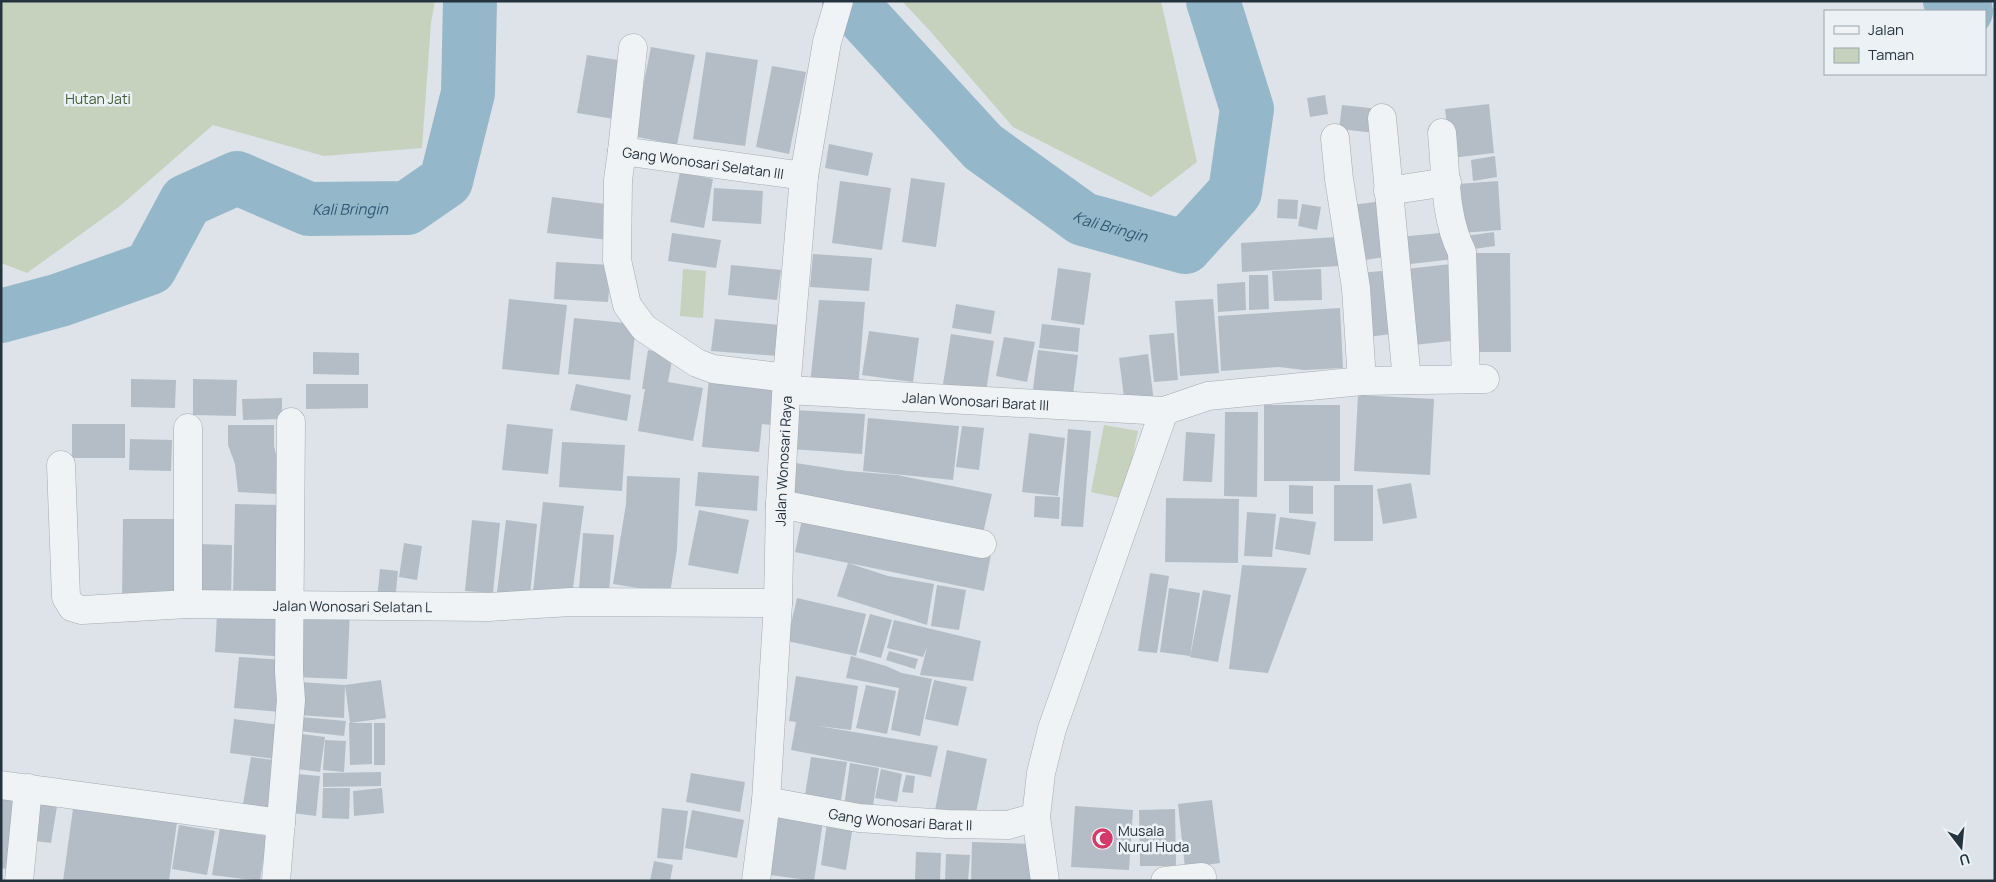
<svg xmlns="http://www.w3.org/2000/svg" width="1996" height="882" viewBox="0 0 1996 882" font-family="Manrope,sans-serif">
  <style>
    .green { fill: #c6d2bd }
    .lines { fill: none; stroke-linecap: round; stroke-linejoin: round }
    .river { stroke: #95b7ca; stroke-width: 54 }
    .building { fill: #b4bdc5 }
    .minor-casing { stroke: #a2abb2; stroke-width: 29 }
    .minor { stroke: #f0f3f6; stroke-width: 28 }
    .labels { text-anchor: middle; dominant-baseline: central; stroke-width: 5; stroke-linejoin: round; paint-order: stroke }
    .park-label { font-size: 14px; fill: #405c32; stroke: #ecf1f5 }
    .street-label { font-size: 14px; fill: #25333f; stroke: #ecf1f5 }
    .poi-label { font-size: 14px; fill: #25333f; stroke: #ecf1f5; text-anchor: start }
    .water-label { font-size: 15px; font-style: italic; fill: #2d5875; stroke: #ecf1f5 }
  </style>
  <rect width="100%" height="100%" fill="#dde3e8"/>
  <path class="green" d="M1 1H435L431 23 422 148 324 156 213 125 120 206 27 273 1 263Z
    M902 1H1161L1197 162 1151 197 1013 127 930 31Z
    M683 269 706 271 703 318 680 316Z
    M1104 425 1138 431 1124 499 1091 492Z"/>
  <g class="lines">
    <g class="river">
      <path id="s1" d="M849 1 983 147 1083 219 1185 247 1235 192 1247 109 1213 1"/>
      <path d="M1950 1 1966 11"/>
      <path id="s2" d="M1 316 60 300 150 268 186 201 237 178 309 209 407 208 446 181 468 93 470 1"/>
    </g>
  </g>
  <path class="building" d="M651 47 695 55 677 145 633 136Z
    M706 52 758 60 745 146 693 139Z
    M587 55 624 61 614 119 577 113Z
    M772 66 806 72 789 154 756 147Z
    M1325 95 1328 114 1310 117 1307 98Z
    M1489 104 1494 153 1451 158 1445 109Z
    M1342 105 1379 109 1376 133 1339 129Z
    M829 144 873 153 868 176 825 168Z
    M1495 156 1497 177 1473 181 1471 160Z
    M680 172 713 179 704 228 670 222Z
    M911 178 945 183 936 247 902 242Z
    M840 181 891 188 882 250 832 243Z
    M1498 181 1501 230 1461 233 1457 184Z
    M714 188 763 191 761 224 712 221Z
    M552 197 613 205 609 240 547 233Z
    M1278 199 1298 200 1297 219 1277 218Z
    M1383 201 1390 256 1359 261 1352 205Z
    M1302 204 1321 207 1317 230 1298 226Z
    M1451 232 1454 259 1402 265 1399 237Z
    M1494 232 1495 246 1467 250 1466 236Z
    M672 233 721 240 716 268 668 261Z
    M1337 237 1339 266 1242 272 1241 243Z
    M1468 253H1510L1511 352H1469Z
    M813 254 872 258 869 291 810 287Z
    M556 262 611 265 608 302 554 299Z
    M1451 264 1460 340 1414 345 1406 269Z
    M731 265 781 270 777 300 728 295Z
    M1058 268 1091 273 1084 325 1051 320Z
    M1321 269 1322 300 1274 301 1272 271Z
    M1392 270 1399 333 1368 337 1360 273Z
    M1249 275H1268L1269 309 1249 310Z
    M1245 282 1246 310 1218 312 1217 284Z
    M509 299 567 305 559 375 502 369Z
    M1213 299 1219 373 1180 376 1175 301Z
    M819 300 865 302 858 389 810 384Z
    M956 304 995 311 991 334 952 328Z
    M1340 308 1343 368 1304 370 1279 367 1221 371 1218 316Z
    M574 318 636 324 630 380 568 374Z
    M715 319 780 325 778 356 711 351Z
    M1042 324 1080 328 1078 352 1039 348Z
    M869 331 919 338 913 382 862 375Z
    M1174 333 1178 380 1154 382 1149 335Z
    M951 334 994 341 986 391 943 384Z
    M1004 337 1035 342 1027 382 996 376Z
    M648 350 673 355 668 382 703 388 693 441 638 431 645 389H642Z
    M1038 350 1078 355 1073 394 1033 389Z
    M313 352 359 353V375L313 374Z
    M1148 354 1154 402 1125 405 1119 358Z
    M131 379 176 380 175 408 131 407Z
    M193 379 237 380 236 416 193 415Z
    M709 379 781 389 778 426 762 424 759 452 702 447Z
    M306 384H368V408L306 409Z
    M576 384 631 395 627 421 570 410Z
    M1358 395 1434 399 1430 475 1354 471Z
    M282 398V419L243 420 242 399Z
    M1264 405H1340V481H1264Z
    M794 410 865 414 862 454 791 449Z
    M1225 412H1258L1257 497 1224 496Z
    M868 418 959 426 953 480 863 471Z
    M72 424H125V458H72Z
    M507 424 553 429 548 474 502 470Z
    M228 425H274V446L279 467 277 494 238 492 235 464 228 445Z
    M962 426 984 428 979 470 956 467Z
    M1068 429 1091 431 1083 527 1061 526Z
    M1186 432 1215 434 1212 482 1183 481Z
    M1029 433 1065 438 1058 496 1022 492Z
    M130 439 172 440 171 471 129 470Z
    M562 442 625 445 622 491 559 487Z
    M796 463 847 471 897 475 992 494 981 542 789 504Z
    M698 472 759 476 757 511 695 506Z
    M627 476 680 478 677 549 670 593 613 584 626 504Z
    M1411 483 1417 518 1383 524 1377 489Z
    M1289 485 1313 486V514L1289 513Z
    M1334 485H1373V541H1334Z
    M1035 496 1060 497 1059 519 1034 517Z
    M1166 498 1239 499 1238 563 1165 562Z
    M543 502 584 506 572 595 533 591Z
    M235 504 282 505 280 600 233 599Z
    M699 510 749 520 738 574 688 565Z
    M804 510 992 549 984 591 795 552Z
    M1247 512 1276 514 1272 557 1244 556Z
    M1280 517 1316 522 1310 555 1275 549Z
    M123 519H182L181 599H122Z
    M472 520 500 523 493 593 465 591Z
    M506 520 537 524 530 595 497 592Z
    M583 533 614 535 609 592 579 590Z
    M404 543 422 546 417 580 399 577Z
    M196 544 232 545 231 602 195 601Z
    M848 563 888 576 934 584 927 625 837 596Z
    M1242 565 1307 568 1268 673 1229 669Z
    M380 569 398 571 395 601 377 599Z
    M1150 573 1169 576 1157 653 1138 651Z
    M937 585 966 590 959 630 931 626Z
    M1169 588 1200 593 1190 656 1160 652Z
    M1203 590 1231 595 1218 662 1190 657Z
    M797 598 866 614 856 656 787 641Z
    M296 608 350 610 347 679 293 677Z
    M217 614 289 618 287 657 215 652Z
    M870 614 892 620 881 658 859 652Z
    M894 620 981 641 973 681 920 675 927 647 923 657 887 648Z
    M889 651 918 659 915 669 886 660Z
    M851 656 886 666 902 673 932 679 920 736 891 730 899 688 846 678Z
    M239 657 285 660 281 712 234 708Z
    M796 676 858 686 851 730 818 726 938 746 931 777 791 750 796 722 789 721Z
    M381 680 386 718 350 723 345 685Z
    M934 680 967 687 958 726 925 719Z
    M299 682 345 685 344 718 298 715Z
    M866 685 896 691 887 734 856 728Z
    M301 717 346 721 344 736 299 731Z
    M234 719 287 726 282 760 230 753Z
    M349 723H372V764L350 765Z
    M374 723H385V765H374Z
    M294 733 325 737 320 772 289 768Z
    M325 740 346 741 344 772 323 770Z
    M947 750 987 759 975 818 935 810Z
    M251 757 281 761 273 808 243 804Z
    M811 757 847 762 839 813 803 808Z
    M850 763 879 768 871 818 843 814Z
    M881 769 902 774 897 802 875 798Z
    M381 772V786L323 787V773Z
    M691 773 745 782 740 812 686 802Z
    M296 774 320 776 316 816 292 813Z
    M906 775 915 776 913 793 902 792Z
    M323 788H350L349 819 322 818Z
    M382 788 384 813 354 816 353 791Z
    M1 790 24 793 13 870 1 868Z
    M32 797 58 800 51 843 27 840Z
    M1212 800 1220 863 1185 868 1178 804Z
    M1075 806 1133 810 1129 870 1071 867Z
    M773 807 824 815 814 881 763 874Z
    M662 808 688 811 682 860 657 858Z
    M73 809 177 822 169 881H63Z
    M1175 809 1176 866H1140L1139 810Z
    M692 810 744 820 737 858 685 848Z
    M828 815 854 819 846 870 821 865Z
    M179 825 215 831 207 875 172 869Z
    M220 828 267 836 260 881 212 875Z
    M972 842 1035 844 1034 881H971Z
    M916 852 941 853 940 881H915Z
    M946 854 970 855 968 881H945Z
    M654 861 673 865 670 881H650Z"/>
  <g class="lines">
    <defs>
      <g id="minor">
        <path d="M1382 118 1407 380"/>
        <path d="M1442 133C1446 172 1444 217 1462 252L1466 379"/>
        <path d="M1335 138 1339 179 1356 288 1362 381"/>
        <path d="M622 151 633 48"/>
        <path d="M1388 191 1447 182"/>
        <path id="s3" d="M787 378 713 369 697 363 644 328 627 305 617 260 618 180 622 151 804 176"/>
        <path id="s4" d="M787 390 1164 411"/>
        <path id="s5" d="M61 465 66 597 72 607 82 610 188 604 488 607 571 602 778 603"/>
        <path d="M780 504 982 544"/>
        <path d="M188 604V428"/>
        <path d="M1 785 281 823"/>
        <path id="s6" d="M766 801 859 818 947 824 1008 825 1036 817"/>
        <path d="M19 881 28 788"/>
        <path d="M276 881 291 700 289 672 291 422"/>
        <path id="s7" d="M756 881 766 801 778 603 780 504 787 378 804 176 827 42 839 1"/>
        <path d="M1045 881 1036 817 1041 773 1052 729 1164 411 1208 396 1362 381 1485 379"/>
        <path d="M1165 881 1202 877"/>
      </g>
    </defs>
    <use href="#minor" class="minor-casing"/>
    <use href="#minor" class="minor"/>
  </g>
  <defs>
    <symbol id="mosque-disc" viewBox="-11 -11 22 22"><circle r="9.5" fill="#d63968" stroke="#ecf1f5"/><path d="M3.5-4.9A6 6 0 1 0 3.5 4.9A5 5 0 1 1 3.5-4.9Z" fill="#fff"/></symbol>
  </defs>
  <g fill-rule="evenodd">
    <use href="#mosque-disc" x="1090" y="826" width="25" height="25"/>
  </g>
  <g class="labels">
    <g class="park-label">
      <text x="98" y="98">Hutan Jati</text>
    </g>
    <g class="street-label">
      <text stroke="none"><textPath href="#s3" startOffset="421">Gang Wonosari Selatan III</textPath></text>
      <text stroke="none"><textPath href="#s4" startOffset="189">Jalan Wonosari Barat III</textPath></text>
      <text stroke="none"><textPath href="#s7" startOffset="421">Jalan Wonosari Raya</textPath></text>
      <text stroke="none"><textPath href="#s5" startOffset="425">Jalan Wonosari Selatan L</textPath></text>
      <text stroke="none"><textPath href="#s6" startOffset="136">Gang Wonosari Barat II</textPath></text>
    </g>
    <g class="poi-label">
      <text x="1118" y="830">Musala<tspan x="1118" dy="16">Nurul Huda</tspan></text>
    </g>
    <g class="water-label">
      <text stroke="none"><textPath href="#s2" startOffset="408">Kali Bringin</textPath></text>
      <text stroke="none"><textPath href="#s1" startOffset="350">Kali Bringin</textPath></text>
    </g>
  </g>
  <rect width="1996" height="882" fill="none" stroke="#25333f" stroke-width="5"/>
  <rect x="1824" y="10" width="162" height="65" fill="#ecf1f5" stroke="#9ca5ac"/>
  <rect x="1834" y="26" width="25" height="8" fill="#f0f3f6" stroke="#9ca5ac"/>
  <text x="1868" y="35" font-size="15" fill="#25333f">Jalan</text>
  <rect x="1834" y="48" width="25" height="15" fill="#c6d2bd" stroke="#9ca5ac"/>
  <text x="1868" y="60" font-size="15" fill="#25333f">Taman</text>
  <g transform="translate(1961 847) rotate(164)" stroke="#ecf1f5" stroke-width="4" paint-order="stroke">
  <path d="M0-4L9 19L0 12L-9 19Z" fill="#25333f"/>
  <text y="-8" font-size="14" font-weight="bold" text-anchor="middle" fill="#25333f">U</text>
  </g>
</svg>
